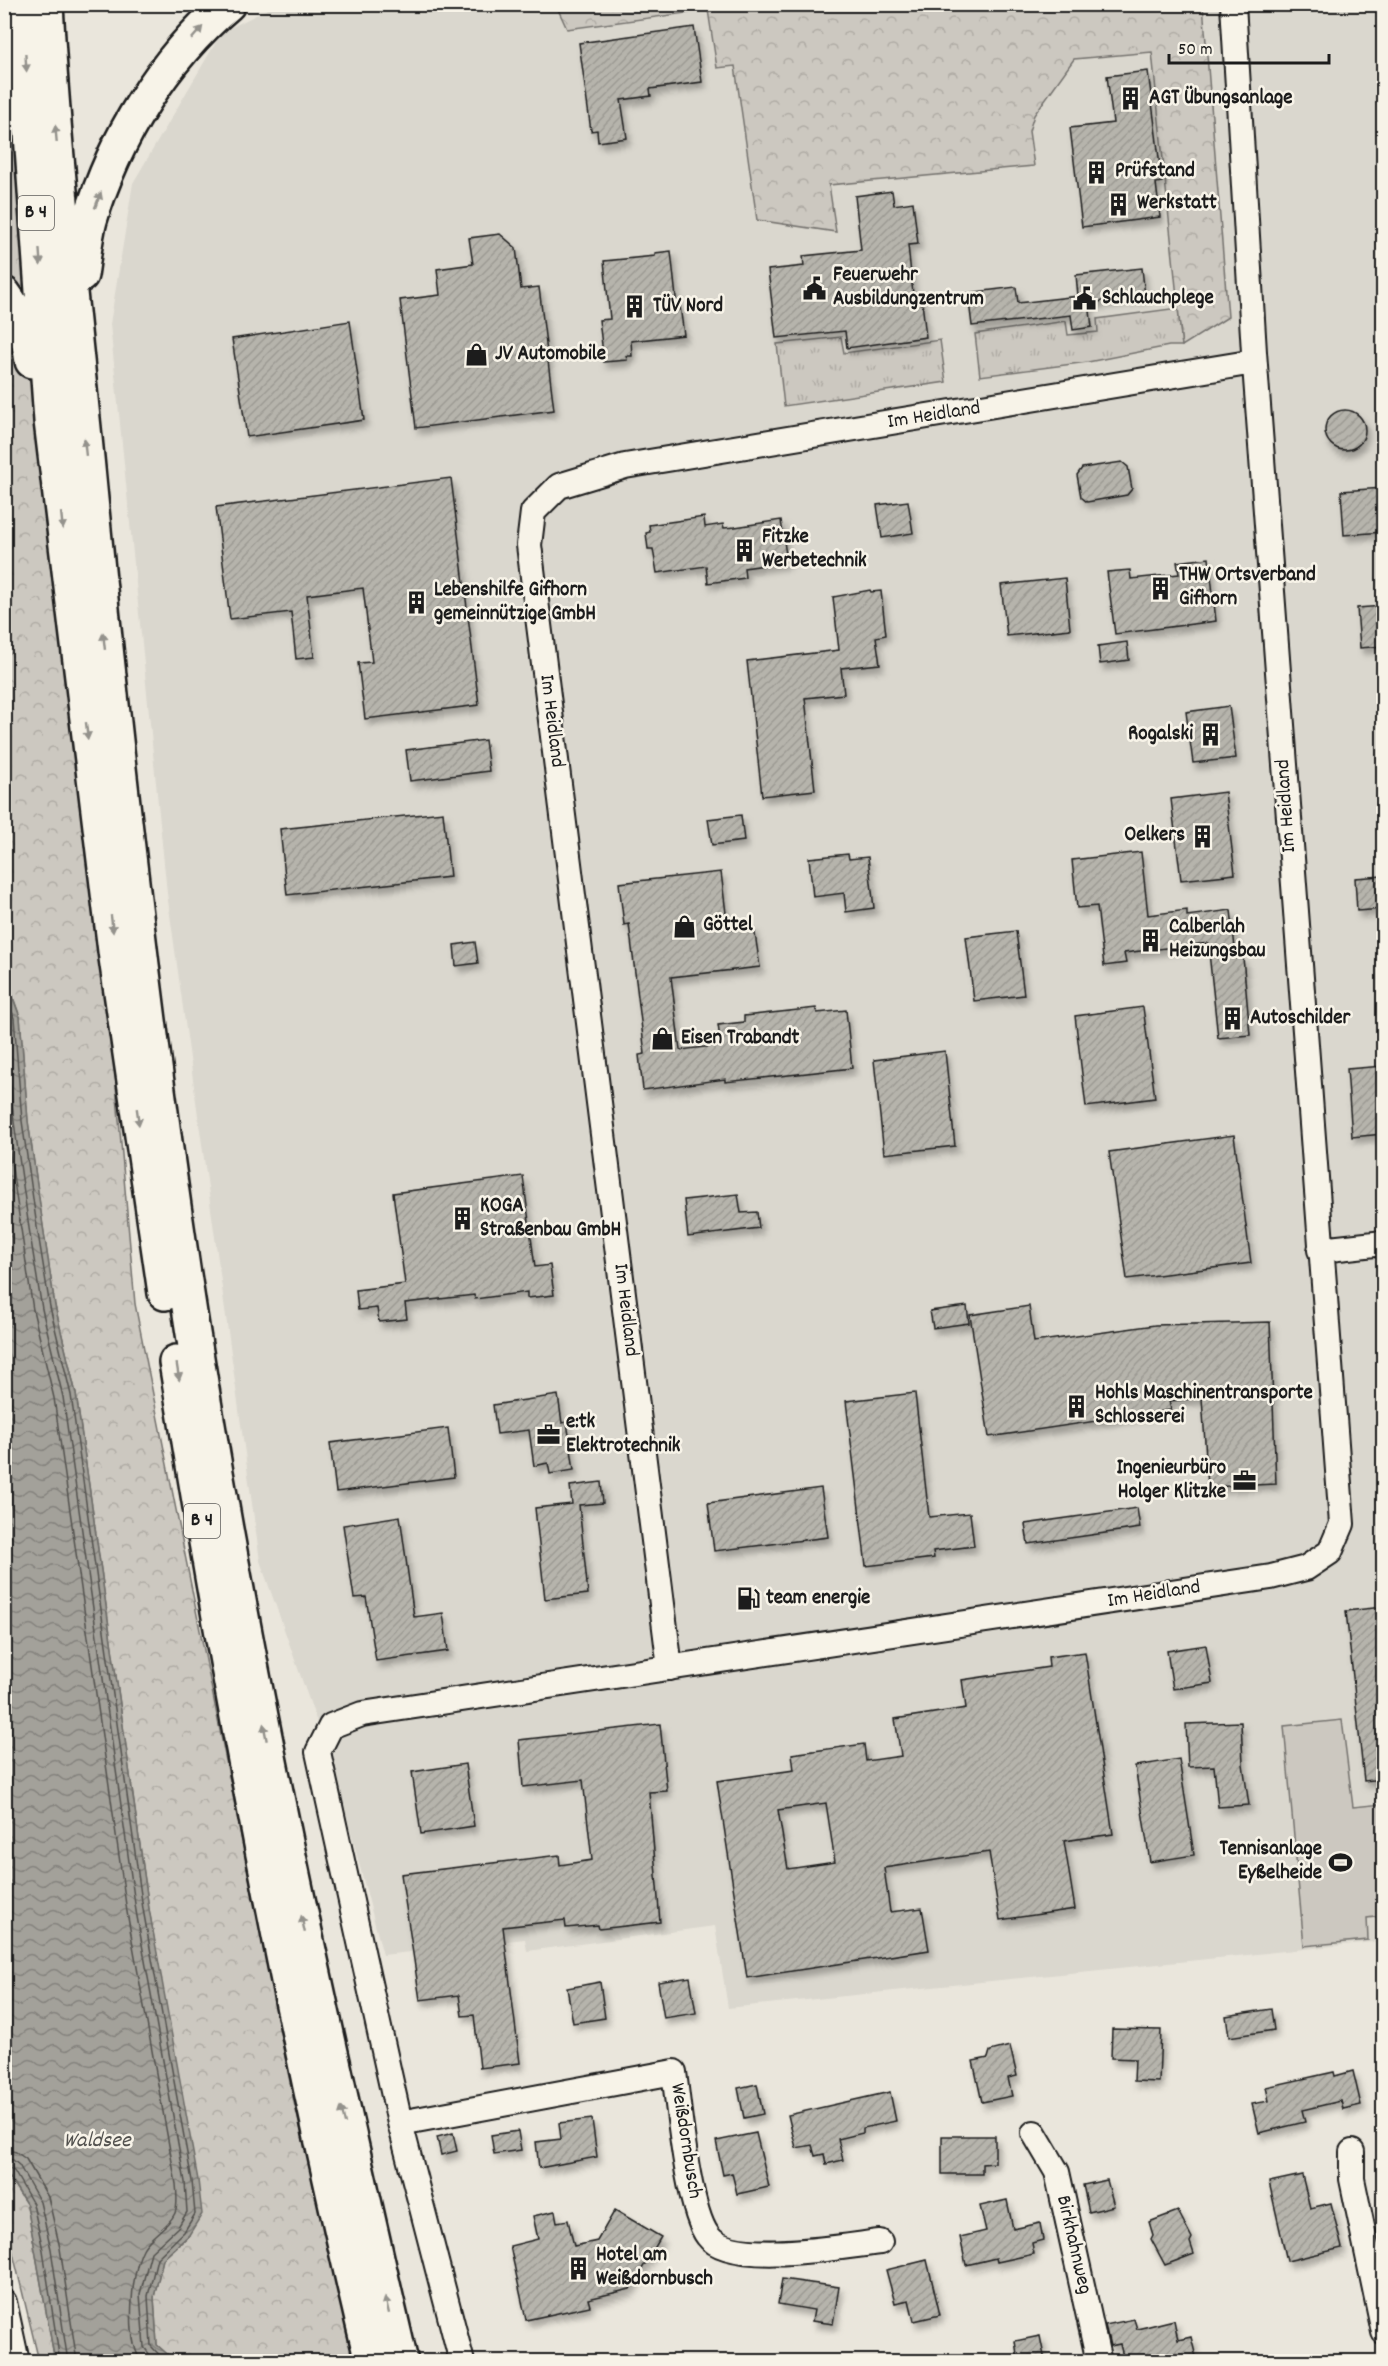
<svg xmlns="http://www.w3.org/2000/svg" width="1388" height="2366" viewBox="0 0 1388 2366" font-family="Dekko,sans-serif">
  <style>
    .built { fill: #dad7ce }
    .grass { fill: url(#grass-tufts); stroke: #74726e; stroke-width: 1.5 }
    .forest { fill: url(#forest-crowns); stroke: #74726e; stroke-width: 1.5 }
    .pitch { fill: #ccc8c0; stroke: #74726e; stroke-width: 1.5 }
    .water { fill: url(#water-waves); stroke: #6d6c68; stroke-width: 1.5 }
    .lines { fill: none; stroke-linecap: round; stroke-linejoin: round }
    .shore { stroke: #52514e; stroke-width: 1.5 }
    .building { fill: url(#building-hatch); stroke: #1c1c1c; stroke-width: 1.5; fill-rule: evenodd; filter: url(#shadow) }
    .minor-casing { stroke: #1c1c1c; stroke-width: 28 }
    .highway-casing { stroke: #1c1c1c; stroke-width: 38 }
    .minor { stroke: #f7f3e8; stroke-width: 24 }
    .highway { stroke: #f7f3e8; stroke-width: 33 }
    .oneway { fill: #94928c }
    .labels { text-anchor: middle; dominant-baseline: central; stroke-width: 5; stroke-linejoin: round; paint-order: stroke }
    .shield { fill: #f7f3e8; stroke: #5e5c59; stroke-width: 1.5 }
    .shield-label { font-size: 20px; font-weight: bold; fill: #1c1c1c }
    .poi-label { font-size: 21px; font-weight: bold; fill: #1c1c1c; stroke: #f7f3e8; text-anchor: start }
    .street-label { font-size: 21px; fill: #1c1c1c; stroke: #f7f3e8 }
    .water-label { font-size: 22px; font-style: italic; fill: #52514e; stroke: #f7f3e8 }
  </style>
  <defs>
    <pattern id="grass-tufts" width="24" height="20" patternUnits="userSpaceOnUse" patternTransform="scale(1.5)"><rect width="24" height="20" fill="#ccc8c0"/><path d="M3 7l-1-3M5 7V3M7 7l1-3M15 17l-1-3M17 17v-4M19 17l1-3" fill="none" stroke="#afaba4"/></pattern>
    <pattern id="forest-crowns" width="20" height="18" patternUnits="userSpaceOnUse" patternTransform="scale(1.5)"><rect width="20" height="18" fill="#ccc8c0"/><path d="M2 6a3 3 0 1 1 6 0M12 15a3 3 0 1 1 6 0" fill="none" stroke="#afaba4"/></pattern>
    <pattern id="water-waves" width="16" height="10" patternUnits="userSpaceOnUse" patternTransform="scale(1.5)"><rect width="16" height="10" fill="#a3a19a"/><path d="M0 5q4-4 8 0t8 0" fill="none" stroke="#84827d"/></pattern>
    <pattern id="building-hatch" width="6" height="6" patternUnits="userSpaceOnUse" patternTransform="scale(1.5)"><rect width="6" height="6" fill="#b6b4ac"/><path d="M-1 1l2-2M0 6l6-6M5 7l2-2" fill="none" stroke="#9c9a93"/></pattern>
    <filter id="shadow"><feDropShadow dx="3.5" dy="6" stdDeviation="3" flood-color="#0004"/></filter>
  </defs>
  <rect width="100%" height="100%" fill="#eae6dc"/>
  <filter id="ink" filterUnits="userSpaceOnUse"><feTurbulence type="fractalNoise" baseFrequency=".0167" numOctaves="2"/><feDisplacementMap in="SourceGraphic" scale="12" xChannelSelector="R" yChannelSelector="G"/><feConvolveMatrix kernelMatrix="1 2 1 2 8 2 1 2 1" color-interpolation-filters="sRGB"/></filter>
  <g filter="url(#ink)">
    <path class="built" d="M276 5H1383V1941L728 2008 715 1926 527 1951 525 1939 383 1955 337 1779 260 1561 167 893 110 324 133 183 222 32Z"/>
    <path class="grass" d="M1178 308 1182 346H1169L1088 362 980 376 975 334 1066 321 1068 335 1098 332 1097 319Z
      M841 337 844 353 940 340 946 382 784 406 777 344Z"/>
    <path class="forest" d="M4 5H22L135 1304 294 2102 357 2361H175L157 2345 154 2297 163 2259 189 2236 170 2033 149 1909 76 1394 55 1306 43 1226 28 1121 20 1017 5 974Z
      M556 5H1203L1228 317 1182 346 1152 52 1074 59 1034 115 1029 131 1034 166 829 185 836 232 757 220 735 66 717 68 708 10 567 29Z
      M4 2170 27 2205 55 2361H39L12 2249 5 2246Z"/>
    <path class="pitch" d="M1342 1720 1353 1807 1383 1804V1916L1367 1918 1368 1940 1304 1946 1284 1726Z"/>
    <path class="water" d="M4 974 20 1017 28 1121 43 1226 55 1306 76 1394 149 1909 198 2180 202 2214 189 2235 163 2259 154 2297 157 2345 175 2361H55L27 2205 5 2170Z"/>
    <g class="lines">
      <path class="shore" d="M4 992 14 1018 22 1121 37 1227 50 1307 71 1395 143 1909 192 2181 195 2214 184 2232 157 2258 148 2296 151 2346 166 2362
        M4 1014 14 1122 29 1228 42 1309 63 1397 136 1911 185 2182 187 2212 178 2227 151 2252 140 2294 144 2347 155 2362
        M4 1114 33 1310 54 1398 127 1912 176 2184C179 2213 177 2216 155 2235 151 2239 146 2243 143 2249 131 2272 125 2341 142 2362
        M4 2149 16 2152 26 2159 48 2197 60 2248 77 2362
        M4 2158 13 2160 19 2165 40 2202 51 2249 68 2362
        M4 2166 14 2171 33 2204 43 2250 60 2362"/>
    </g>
    <path class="building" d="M694 27 702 82 650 89 651 96 621 100 627 138 598 142 597 130 591 131 579 43Z
      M1148 71 1162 182 1156 183 1160 217 1082 227 1070 128 1113 123 1107 76Z
      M892 191 894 205 913 202 918 244 908 245 913 294 921 293 926 337 847 348 845 331 776 338 768 270 804 266 803 256 861 250 855 196Z
      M500 234 516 248 521 289 539 287 554 410 416 428 400 300 440 295 437 269 473 264 469 238Z
      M671 251 677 307 680 306 684 335 631 341 632 356H626L627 360 604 362 599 320 610 319 604 261 655 256V253Z
      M1142 268 1145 296 1089 303 1092 327 1073 330 1071 315 972 326 968 293 1016 287 1018 303 1078 296 1076 275Z
      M350 321 364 420 247 437 232 339Z
      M1325 430a20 20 0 1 1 40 0a20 20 0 1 1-40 0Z
      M1122 462 1128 467 1132 489 1127 495 1087 502 1081 497 1077 475 1082 468Z
      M451 478 479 705 365 719 358 663 372 662 363 588 307 595 314 657 296 659 291 612 230 619 216 507Z
      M1383 488V532L1344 535 1341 491Z
      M908 501 913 533 882 538 877 505Z
      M704 517 705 527 723 524 724 528 735 527 781 520 787 562 744 568 745 578 708 583 706 566 657 573 653 549H648L646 533 650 532 649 525Z
      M1209 558 1216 621 1115 634 1107 572 1130 570 1131 579 1179 574 1177 562Z
      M1065 578 1070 629 1007 636 1001 585Z
      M870 590 871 592 881 591 886 635 876 637 880 664 841 668 844 694 805 698 815 790 762 796 747 661 839 650 833 597Z
      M1383 606V646L1360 648 1357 608Z
      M1127 642 1129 660 1100 664 1098 646Z
      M1229 706 1236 758 1193 763 1186 712Z
      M485 740 489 771 410 781 406 750Z
      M1225 792 1235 874 1181 880 1171 799Z
      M443 812 450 877 287 895 280 829Z
      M741 815 744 841 712 845 708 819Z
      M1141 852 1148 915 1187 910V916L1231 910 1236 958 1243 957 1250 1035 1218 1038 1208 943 1124 953 1126 963 1104 966 1097 906 1077 908 1072 860Z
      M848 854 849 859 868 857 874 908 846 912 844 893 813 897 809 858Z
      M721 872 728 930 754 927 760 967 671 977 680 1050 721 1045 718 1025 744 1022V1016L816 1008 817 1013 846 1010 852 1068 725 1082V1079L643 1090 639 1055 645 1054 629 924 624 925 619 883Z
      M1383 876V909L1357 911 1355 878Z
      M1016 931 1024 995 974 1001 966 937Z
      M475 942 478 963 456 966 454 945Z
      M1143 1007 1155 1098 1086 1107 1075 1016Z
      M945 1051 955 1146 884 1154 874 1060Z
      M1383 1066V1134L1352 1137 1347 1069Z
      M1234 1135 1251 1263 1127 1279 1109 1152Z
      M523 1176 535 1267 550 1265 554 1295 527 1298V1292L475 1299 474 1295 405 1303 407 1319 379 1322 377 1308 358 1310 356 1290 405 1284 393 1193Z
      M738 1194 741 1213 757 1212 759 1228 688 1237 684 1200Z
      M967 1306 969 1323 933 1328 930 1311Z
      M1029 1306 1034 1342 1155 1325 1270 1322 1276 1484 1208 1487 1202 1398 1169 1401 1171 1410 989 1437 970 1315Z
      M915 1393 929 1517 970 1513 974 1546 933 1551 934 1558 866 1566 846 1401Z
      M558 1395 562 1423 567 1422 574 1470 550 1474 548 1463 534 1466 529 1430 497 1434 493 1405Z
      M448 1428 454 1477 336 1492 330 1443Z
      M601 1482 603 1503 579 1505 588 1594 545 1599 535 1508 572 1504 570 1486Z
      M821 1488 828 1537 714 1551 708 1503Z
      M1137 1508 1140 1528 1028 1544 1025 1524Z
      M400 1516 414 1617 443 1613 448 1651 376 1661 366 1597 354 1598 343 1525Z
      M1383 1607V1779L1364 1781 1346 1611Z
      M1206 1645 1212 1683 1173 1689 1167 1651Z
      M1085 1652 1113 1834 1064 1841 1075 1909 1000 1920 989 1852 884 1868 890 1912 922 1908 929 1950 747 1978 717 1781 794 1770 792 1754 864 1744 866 1761 901 1756 895 1719 966 1708 962 1680 1049 1667 1048 1657ZM826 1803 835 1862 788 1869 778 1810Z
      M1241 1722 1243 1764 1249 1805 1218 1807 1214 1766 1188 1767 1186 1724Z
      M660 1724 667 1791 649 1792 660 1922 599 1929 598 1925 566 1928 565 1920 503 1927 520 2063 480 2068 474 2015 462 2016 459 1995 420 2000 401 1874 559 1855 560 1865 592 1860 583 1780 523 1787 519 1740Z
      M1179 1759 1194 1855 1150 1862 1135 1766Z
      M465 1764 474 1826 421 1834 412 1772Z
      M690 1977 696 2013 664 2018 658 1982Z
      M600 1982 605 2018 573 2023 567 1988Z
      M1271 2009 1274 2030 1229 2037 1226 2016Z
      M1112 2029 1161 2030 1159 2082 1134 2081 1135 2059 1111 2058Z
      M1010 2046 1017 2076 1008 2078 1012 2096 982 2102 973 2061 988 2058 990 2051Z
      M1353 2071 1361 2105 1343 2109 1341 2101 1302 2110 1305 2122 1259 2133 1252 2104 1269 2101 1266 2087 1334 2072 1335 2076Z
      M757 2084 763 2114 744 2118 738 2088Z
      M890 2092 896 2121 863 2128V2133L838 2139 843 2160 826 2164 824 2154 815 2156 812 2145 796 2148 788 2115Z
      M592 2119 597 2157 539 2168 536 2142 561 2139 559 2123Z
      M518 2131 521 2150 494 2154 491 2135Z
      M453 2133 457 2151 441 2155 437 2137Z
      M756 2133 769 2187 737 2194 732 2173 723 2175 716 2141Z
      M942 2136H995V2163L982 2164V2174H942Z
      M1302 2175 1310 2208 1331 2203 1342 2248 1287 2261 1269 2182Z
      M1107 2180 1114 2206 1089 2212 1083 2185Z
      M1007 2200 1013 2229 1040 2223 1043 2240 1032 2243 1034 2254 997 2262 996 2258 966 2265 960 2237 986 2231 980 2206Z
      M615 2210 661 2237 630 2289 588 2299 590 2306 526 2320 510 2246 538 2239 533 2216 555 2211 557 2222 568 2220 574 2246 597 2241Z
      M1178 2211 1192 2238 1190 2242 1194 2254 1165 2265 1151 2239 1153 2235 1149 2222Z
      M927 2260 940 2315 914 2321 909 2300 895 2303 886 2270Z
      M782 2279 839 2287 833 2324 812 2321 814 2310 778 2304Z
      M1134 2319 1137 2329 1174 2320 1178 2340 1191 2337 1197 2361H1124L1120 2344 1110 2346 1105 2325Z
      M1040 2336 1045 2361H1018L1015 2341Z"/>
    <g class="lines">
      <defs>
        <path id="minor" d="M1320 1250 1384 1243
          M670 1668 529 545 533 512 559 486 625 466 1254 362
          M400 2123 674 2072C679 2109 688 2210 708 2236 730 2267 845 2246 880 2242
          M1034 2133 1057 2172 1099 2362
          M1352 2152V2179L1384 2332
          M4 2302 17 2362
          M462 2362 400 2123 318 1752 331 1726 362 1714 1271 1577 1306 1568 1330 1552 1342 1524 1254 352 1233 4"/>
        <path id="highway" d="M22 4 51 421 115 951 165 1293
          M46 4C54 156 72 307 87 458 113 729 143 999 183 1268 238 1636 317 2000 401 2362
          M81 275C84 257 85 238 90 220 114 139 163 59 228 4
          M4 294C20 316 28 334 32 361
          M176 1362C230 1697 293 2031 372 2362"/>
      </defs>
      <use href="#minor" class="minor-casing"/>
      <use href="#highway" class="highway-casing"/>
      <use href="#minor" class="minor"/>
      <use href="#highway" class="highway"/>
    </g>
    <defs><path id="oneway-solid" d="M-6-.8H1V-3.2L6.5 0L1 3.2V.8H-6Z" transform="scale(1.5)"/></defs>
    <g class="oneway">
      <use href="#oneway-solid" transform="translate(197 33) rotate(-49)"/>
      <use href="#oneway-solid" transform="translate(26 63) rotate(86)"/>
      <use href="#oneway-solid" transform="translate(56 134) rotate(-95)"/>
      <use href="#oneway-solid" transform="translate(98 200) rotate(-69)"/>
      <use href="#oneway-solid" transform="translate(40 257) rotate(86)"/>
      <use href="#oneway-solid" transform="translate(85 447) rotate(-96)"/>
      <use href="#oneway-solid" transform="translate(62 521) rotate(84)"/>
      <use href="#oneway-solid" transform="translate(104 641) rotate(-96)"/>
      <use href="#oneway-solid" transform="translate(87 731) rotate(83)"/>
      <use href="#oneway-solid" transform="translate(112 924) rotate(83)"/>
      <use href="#oneway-solid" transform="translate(138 1117) rotate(82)"/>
      <use href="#oneway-solid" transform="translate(178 1372) rotate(81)"/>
      <use href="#oneway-solid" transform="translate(265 1732) rotate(-101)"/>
      <use href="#oneway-solid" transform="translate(303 1924) rotate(-102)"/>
      <use href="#oneway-solid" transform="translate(343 2115) rotate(-103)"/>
      <use href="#oneway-solid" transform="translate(387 2305) rotate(-103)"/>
    </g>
  </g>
  <defs>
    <symbol id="building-bare" viewBox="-9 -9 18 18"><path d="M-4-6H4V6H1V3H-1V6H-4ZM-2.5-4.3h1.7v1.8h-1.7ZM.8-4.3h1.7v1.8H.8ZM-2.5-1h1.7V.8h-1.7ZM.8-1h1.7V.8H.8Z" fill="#1c1c1c" stroke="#f7f3e8" stroke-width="2.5" paint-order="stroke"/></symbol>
    <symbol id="civic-bare" viewBox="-9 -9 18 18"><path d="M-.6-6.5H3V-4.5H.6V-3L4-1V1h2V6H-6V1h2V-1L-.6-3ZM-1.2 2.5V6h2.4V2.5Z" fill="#1c1c1c" stroke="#f7f3e8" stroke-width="2.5" paint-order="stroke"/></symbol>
    <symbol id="shop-bare" viewBox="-9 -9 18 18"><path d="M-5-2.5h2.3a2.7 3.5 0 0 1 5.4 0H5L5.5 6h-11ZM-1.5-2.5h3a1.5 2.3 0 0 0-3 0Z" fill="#1c1c1c" stroke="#f7f3e8" stroke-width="2.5" paint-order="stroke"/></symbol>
    <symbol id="office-bare" viewBox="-9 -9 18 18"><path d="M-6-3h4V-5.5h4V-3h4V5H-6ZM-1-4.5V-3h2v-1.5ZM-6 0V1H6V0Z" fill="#1c1c1c" stroke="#f7f3e8" stroke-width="2.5" paint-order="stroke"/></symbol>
    <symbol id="fuel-bare" viewBox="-9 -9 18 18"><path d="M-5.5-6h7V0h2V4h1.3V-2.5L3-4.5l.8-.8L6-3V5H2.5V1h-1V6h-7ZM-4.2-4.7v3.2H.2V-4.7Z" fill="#1c1c1c" stroke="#f7f3e8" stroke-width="2.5" paint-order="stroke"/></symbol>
    <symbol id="stadium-bare" viewBox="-9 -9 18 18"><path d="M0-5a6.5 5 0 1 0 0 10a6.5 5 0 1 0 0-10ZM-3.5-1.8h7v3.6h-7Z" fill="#1c1c1c" stroke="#f7f3e8" stroke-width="2.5" paint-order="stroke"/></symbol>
  </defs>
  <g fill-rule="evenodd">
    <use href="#building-bare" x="1114" y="82" width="33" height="33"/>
    <use href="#building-bare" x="1080" y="156" width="33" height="33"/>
    <use href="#building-bare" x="1102" y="188" width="33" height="33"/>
    <use href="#civic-bare" x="798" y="272" width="33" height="33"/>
    <use href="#civic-bare" x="1068" y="282" width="33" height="33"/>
    <use href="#building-bare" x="618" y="290" width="33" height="33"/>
    <use href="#shop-bare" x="460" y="338" width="33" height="33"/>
    <use href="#building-bare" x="728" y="534" width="33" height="33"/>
    <use href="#building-bare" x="1144" y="572" width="33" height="33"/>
    <use href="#building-bare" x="400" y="586" width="33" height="33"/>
    <use href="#building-bare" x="1194" y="718" width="33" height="33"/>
    <use href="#building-bare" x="1186" y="820" width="33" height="33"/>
    <use href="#shop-bare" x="668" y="910" width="33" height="33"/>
    <use href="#building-bare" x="1134" y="924" width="33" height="33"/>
    <use href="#building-bare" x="1216" y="1002" width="33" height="33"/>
    <use href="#shop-bare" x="646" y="1022" width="33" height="33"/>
    <use href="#building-bare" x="446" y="1202" width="33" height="33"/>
    <use href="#building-bare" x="1060" y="1390" width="33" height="33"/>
    <use href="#office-bare" x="532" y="1418" width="33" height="33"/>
    <use href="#office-bare" x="1228" y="1464" width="33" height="33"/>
    <use href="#fuel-bare" x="732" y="1582" width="33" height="33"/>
    <use href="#stadium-bare" x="1324" y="1846" width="33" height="33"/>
    <use href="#building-bare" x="562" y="2252" width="33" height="33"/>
  </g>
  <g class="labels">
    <g class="shield">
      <rect x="18" y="196" width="36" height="34" rx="4.5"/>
      <rect x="184" y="1504" width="36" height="34" rx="4.5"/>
    </g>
    <g class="shield-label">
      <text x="36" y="213">B 4</text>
      <text x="202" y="1521">B 4</text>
    </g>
    <g class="poi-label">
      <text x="1149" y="99">AGT Übungsanlage</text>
      <text x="1115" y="172">Prüfstand</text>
      <text x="1137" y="204">Werkstatt</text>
      <text x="833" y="276">Feuerwehr<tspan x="833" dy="24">Ausbildungzentrum</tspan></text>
      <text x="1102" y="299">Schlauchplege</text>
      <text x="653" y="307">TÜV Nord</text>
      <text x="495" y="355">JV Automobile</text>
      <text x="762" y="538">Fitzke<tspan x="762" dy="24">Werbetechnik</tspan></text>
      <text x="1179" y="576">THW Ortsverband<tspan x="1179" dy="24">Gifhorn</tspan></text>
      <text x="434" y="591">Lebenshilfe Gifhorn<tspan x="434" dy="24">gemeinnützige GmbH</tspan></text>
      <text x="1193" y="735" text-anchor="end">Rogalski</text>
      <text x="1185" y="836" text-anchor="end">Oelkers</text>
      <text x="703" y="926">Göttel</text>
      <text x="1169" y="928">Calberlah<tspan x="1169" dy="24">Heizungsbau</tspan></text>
      <text x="1250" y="1019">Autoschilder</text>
      <text x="681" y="1039">Eisen Trabandt</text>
      <text x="480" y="1207">KOGA<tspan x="480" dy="24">Straßenbau GmbH</tspan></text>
      <text x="1095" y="1394">Hohls Maschinentransporte<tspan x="1095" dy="24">Schlosserei</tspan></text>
      <text x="566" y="1423">e:tk<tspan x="566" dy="24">Elektrotechnik</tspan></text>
      <text x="1226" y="1469" text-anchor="end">Ingenieurbüro<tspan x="1226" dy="24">Holger Klitzke</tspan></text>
      <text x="766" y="1599">team energie</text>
      <text x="1322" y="1850" text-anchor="end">Tennisanlage<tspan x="1322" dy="24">Eyßelheide</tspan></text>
      <text x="596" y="2256">Hotel am<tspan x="596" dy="24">Weißdornbusch</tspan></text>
    </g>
    <g class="street-label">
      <text transform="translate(934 416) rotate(-9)">Im Heidland</text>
      <text transform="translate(551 721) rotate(83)">Im Heidland</text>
      <text transform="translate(1287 806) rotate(-94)">Im Heidland</text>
      <text transform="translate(625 1310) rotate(83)">Im Heidland</text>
      <text transform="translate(1154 1595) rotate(-9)">Im Heidland</text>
      <text transform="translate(685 2141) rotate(81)">Weißdornbusch</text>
      <text transform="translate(1073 2245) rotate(77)">Birkhahnweg</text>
    </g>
    <g class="water-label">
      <text x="97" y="2141">Waldsee</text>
    </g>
  </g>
  <rect width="1388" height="2366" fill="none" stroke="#f7f3e8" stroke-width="24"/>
  <rect x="12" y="12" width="1364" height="2342" fill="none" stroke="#1c1c1c" stroke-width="2" filter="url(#ink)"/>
  <path d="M1169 54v9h160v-9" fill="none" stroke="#1c1c1c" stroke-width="3"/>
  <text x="1178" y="54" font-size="18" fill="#1c1c1c" stroke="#f7f3e8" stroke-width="4.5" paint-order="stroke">50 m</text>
</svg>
